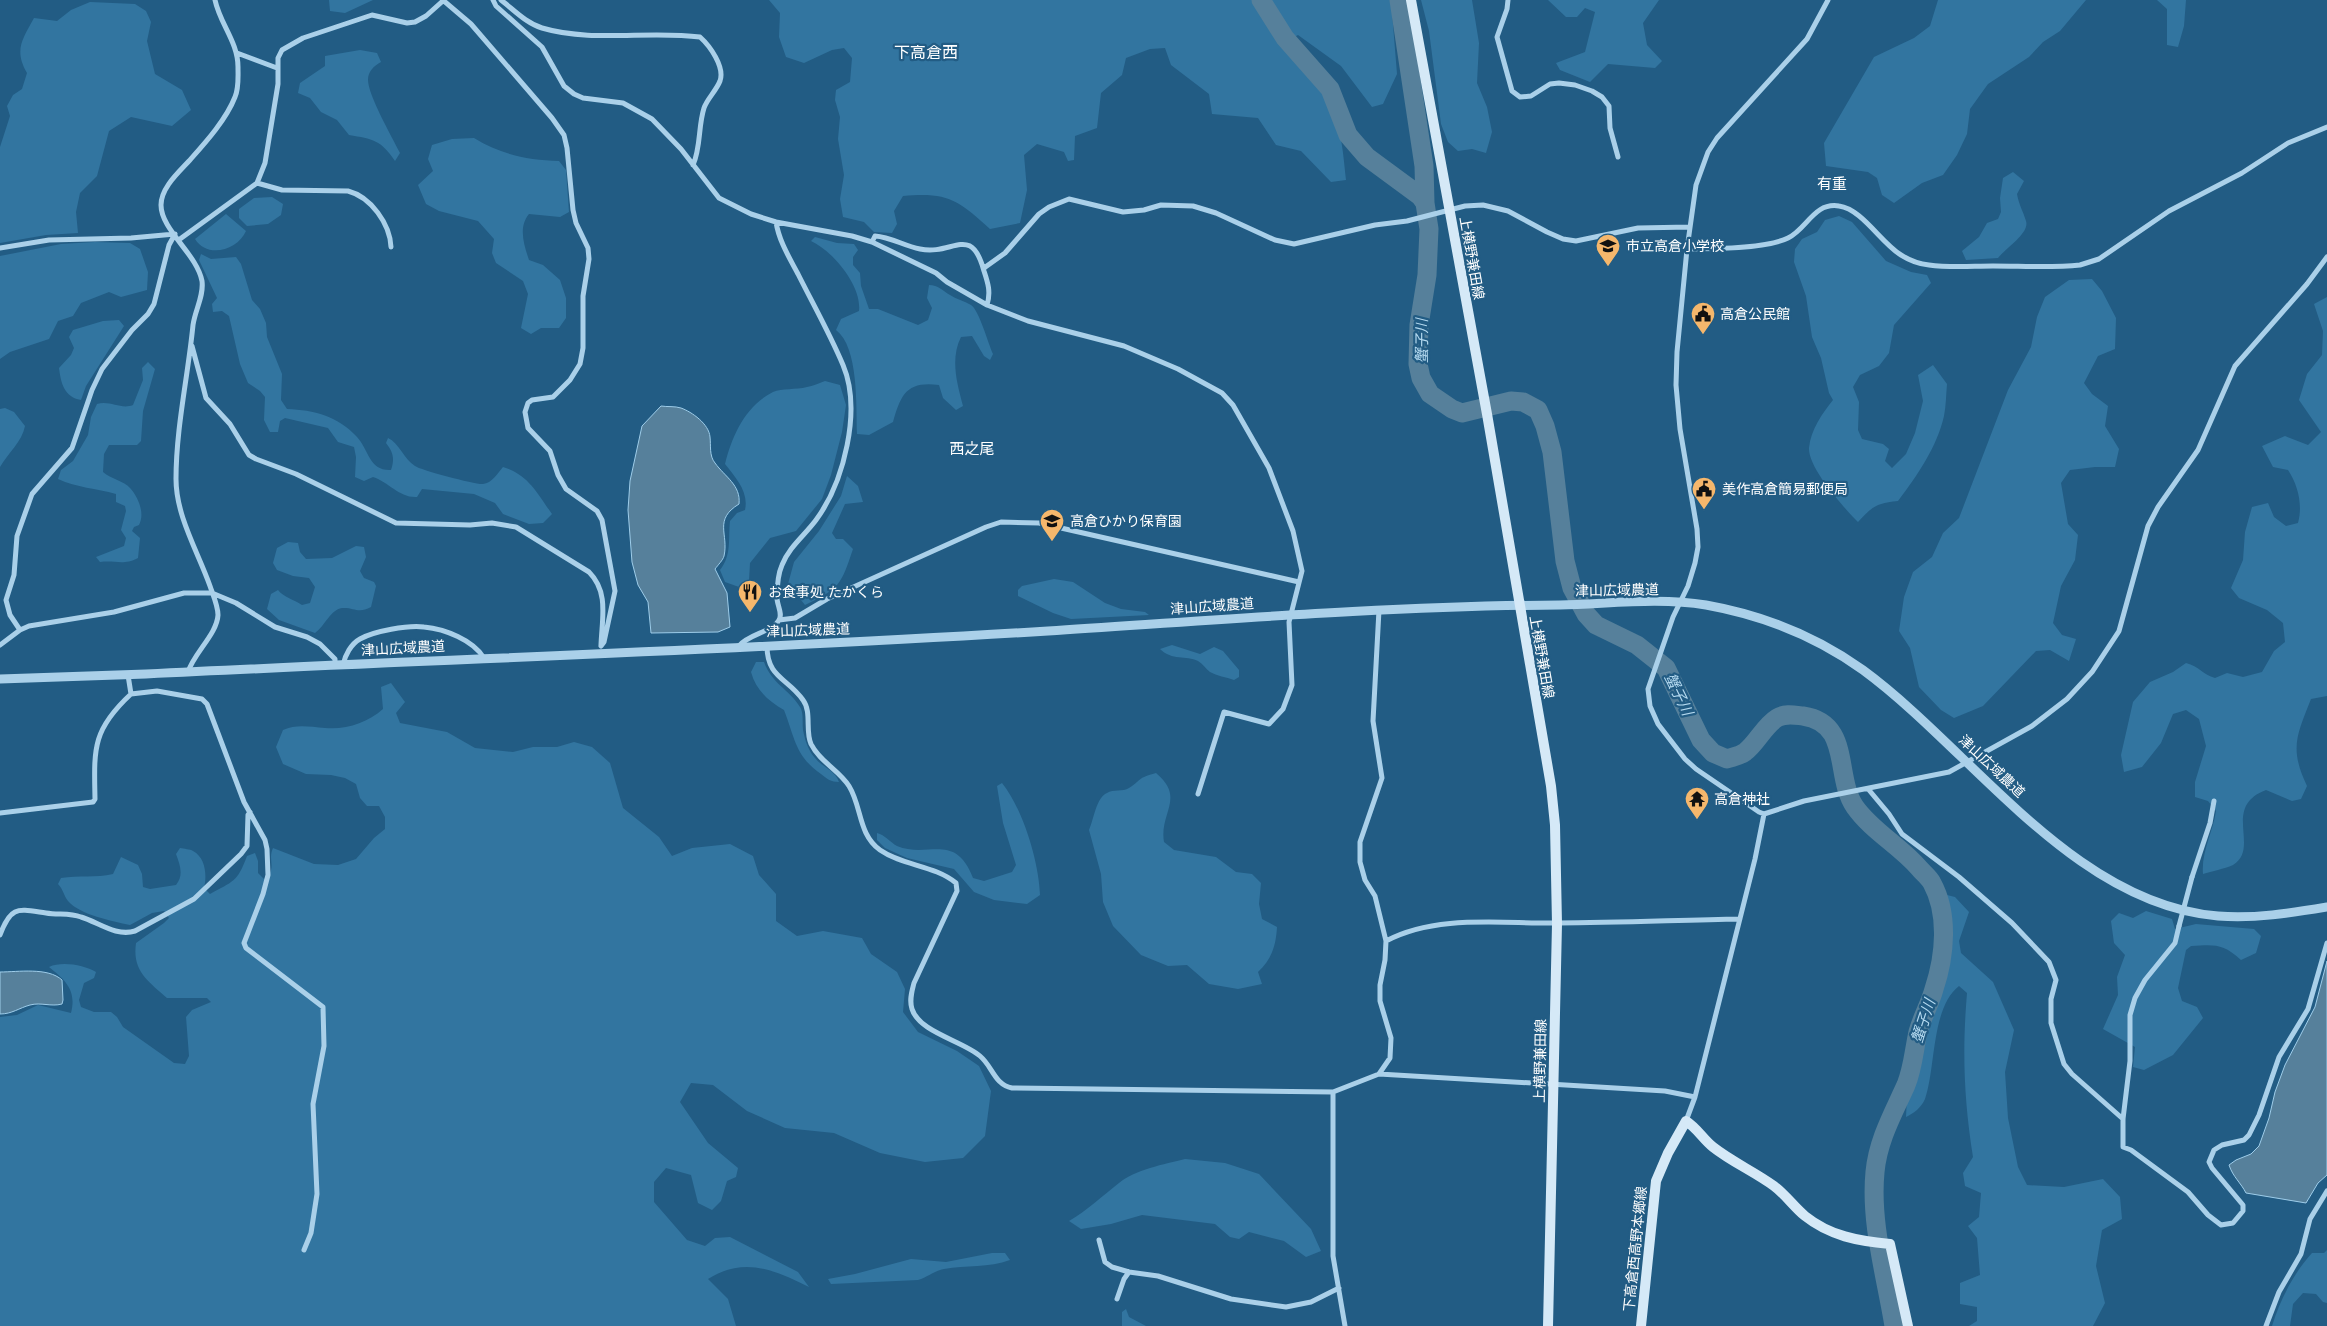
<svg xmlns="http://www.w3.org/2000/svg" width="2327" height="1326" viewBox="0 0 2327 1326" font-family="Arial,'Noto Sans JP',sans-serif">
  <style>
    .green { fill: #3275a0 }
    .water { fill: #56809b; stroke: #9ecdea }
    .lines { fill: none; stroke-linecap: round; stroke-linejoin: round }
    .river { stroke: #56809b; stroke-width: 19 }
    .minor { stroke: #aad0e9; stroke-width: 5 }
    .tertiary { stroke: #aad0e9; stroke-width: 9 }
    .secondary { stroke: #d5e9f7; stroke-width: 10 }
    .minor-bridge { stroke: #aad0e9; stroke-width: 5 }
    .labels { text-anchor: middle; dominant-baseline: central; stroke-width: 4.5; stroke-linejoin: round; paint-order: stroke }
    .poi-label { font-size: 14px; fill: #fff; stroke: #225c84; text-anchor: start }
    .street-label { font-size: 14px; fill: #fff; stroke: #225c84 }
    .neighbourhood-label { font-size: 15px; fill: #fff; stroke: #225c84 }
    .water-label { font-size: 15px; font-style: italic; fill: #b5daf0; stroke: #225c84 }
    .quarter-label { font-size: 16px; fill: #fff; stroke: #225c84 }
  </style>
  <rect width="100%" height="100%" fill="#225c84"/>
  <path class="green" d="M329 0H373L345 13 330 11Z
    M769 0H1391L1397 74 1383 104 1372 107 1341 66 1298 35 1283 43C1292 56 1304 66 1314 78 1340 110 1342 141 1346 180L1331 182 1301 151 1276 145 1258 118 1212 114 1209 94 1171 65 1165 48 1150 49 1126 58 1122 75 1101 93 1097 128 1075 136 1074 160 1068 161 1064 152 1037 144 1024 155 1027 190 1020 223 990 229C958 200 948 192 903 196L894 211 897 224 892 233 874 232 864 222 843 217 840 199 844 175 838 139 840 117 835 100 836 90 850 82 852 58 844 48 832 50 804 63 786 57 779 37 780 13Z
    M1421 0H1472L1479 43 1477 83 1487 107 1492 132 1486 153 1472 149 1458 151 1448 142 1441 124 1429 31Z
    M1548 0H1659L1643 23 1647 45 1662 61 1655 68 1608 64 1590 82 1560 70 1556 63 1585 52 1595 12 1585 8 1577 17H1566Z
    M1938 0H2086L2060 31 2043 42 2029 57 1988 84 1970 109 1967 134 1957 155 1943 175 1922 183 1894 203 1882 195 1877 178 1868 172 1826 166 1824 143 1874 57 1914 38 1930 26Z
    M2157 0H2186L2184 26 2178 47 2167 45V9Z
    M90 2 135 4 146 11 151 22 147 41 155 74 182 90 191 110 172 126 131 117 109 131 97 176 80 193 76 212 78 233 46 235 0 243V147L10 116 7 106 13 95 22 89 27 73C14 50 22 40 34 18L57 21 71 10Z
    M360 50 377 53 381 62C374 66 368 71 368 80 368 95 392 137 400 153L395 161C381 140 373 139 349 135L337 120 321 112 310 98 298 93 300 83 325 66V56Z
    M474 138C502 155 528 160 559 161L566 170 569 212 560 217 529 214C518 227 524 245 529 260L543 265 560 280 566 298V318L559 328H541L531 334 521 328 528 294 523 281 496 263 492 253 494 239 478 221 439 211 426 204 418 185 433 171 428 159 432 145 452 139Z
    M2013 172 2024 181 2017 194C2019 205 2023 211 2026 221 2030 233 2006 248 1998 258L1966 260 1962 251 1979 237 1987 223 1998 219 2001 212 2000 198 2003 178Z
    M272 197 283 204 281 215 268 224 247 226 239 218V209L254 198Z
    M226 214 246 231C238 250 207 259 195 239Z
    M1839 216 1852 222 1886 261 1911 272 1927 275 1931 283 1894 325 1889 353 1879 366 1860 375 1853 387 1859 402 1858 430 1862 439 1883 444 1889 449 1885 461 1892 468 1906 454 1915 433 1923 401 1918 375 1933 365 1947 384C1946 395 1946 406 1944 416 1937 447 1917 476 1898 501 1876 503 1872 507 1858 522 1844 508 1808 468 1809 448 1811 429 1822 414 1833 400L1829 393 1821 358 1812 337 1806 296 1794 262 1795 249 1802 239 1817 232 1825 220Z
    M815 237 837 243 854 244 858 250 853 257V265L860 273 861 286 869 309H878L918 325 928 320 932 308 927 298 929 285C938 285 943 291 950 295 956 299 964 301 971 305 979 310 988 343 993 354L990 360 984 356 972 336 961 337C950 359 957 383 963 406L956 410 943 398 939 385C907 381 901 394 893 422L869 435 857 434C856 407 859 347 836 330L841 319 859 311C862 286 833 251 811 241Z
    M95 242 130 243 140 249 148 272 147 290 121 297 109 292 81 303 73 316 58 321 49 339 10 352 0 359V256L61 244Z
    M201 254 211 259 236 257 241 264 252 300 260 309 266 323 267 337 282 374 281 400 287 409C314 410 338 416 357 437 369 450 369 471 391 470 395 458 393 452 386 443L388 438C399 443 404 459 415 466 420 470 477 485 483 484 492 483 497 474 503 467 528 474 538 494 552 514L543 523 529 524 503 514 495 503 474 494 422 489 417 497C399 498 389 482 373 477L364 481 355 477 356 457 354 447 338 442 328 428 285 418 280 421 278 432H270L264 420 265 397 260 391 248 383 240 364 229 316 222 311 213 312 212 304 217 298 199 260Z
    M2092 279 2102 291 2116 318 2115 349 2098 356 2084 383 2092 394 2108 406 2105 426 2119 449 2115 467H2095L2070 470 2061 483 2068 524 2078 535 2075 560 2061 586 2053 623 2062 635 2076 639 2069 661 2050 650 2036 651 1983 706 1954 718 1941 710 1919 687 1910 648 1899 631 1904 597 1913 572 1932 557 1943 533 1959 518 2008 390 2031 347 2037 317 2045 297 2069 280Z
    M2327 297V696L2311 699C2297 735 2289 748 2307 786L2301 799 2292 801 2266 790C2221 807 2261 848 2233 865 2224 869 2212 871 2203 874 2201 852 2213 832 2216 811L2208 801 2195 797V782L2206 746 2199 719 2186 710 2173 714 2161 743 2142 767 2124 772 2121 755 2133 702 2150 682 2173 672 2186 663C2199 666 2203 675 2215 678L2227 673 2243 677 2262 672 2274 651 2285 642 2283 623 2267 610 2239 598 2231 588 2243 560 2245 532 2252 507 2268 503 2274 517 2286 526 2298 523C2303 505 2298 485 2288 470L2273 467 2262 446 2285 436 2308 445 2321 432 2299 400 2307 374 2322 355 2323 331 2314 304Z
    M119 320 124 326 86 386 81 400C64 397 61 383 59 368L71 355 74 348 69 337 73 330 103 321Z
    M148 362 155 369 143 411 141 441 137 445H109L104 454 103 472C111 479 124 481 130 488 139 498 145 514 139 525L134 527 132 531 140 538 138 558C122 566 117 560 100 562L96 557 124 546 126 538 121 530 126 511 125 506 116 502V494C96 488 77 488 58 479L61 470 73 461 88 435 91 417 97 404C110 400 121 410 133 405L143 380 142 368Z
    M825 381 840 385 846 405 842 432 831 475 822 499 796 531 770 538 750 563 749 581 739 587 725 582 720 570C732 555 728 539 730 521L737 513 745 510C749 492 736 478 725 464 732 436 745 406 773 392 782 388 796 390 807 387 813 386 819 383 825 381Z
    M5 408 14 412 25 426C22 442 8 453 0 467V409Z
    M847 476 858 486 863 502 845 504 832 533 836 539H843L853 549C841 585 840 588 805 605L788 584 794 562 819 531 841 496Z
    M288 542 298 543 300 552 306 559 332 558 356 546 364 547 366 557 360 571 364 578 374 582 376 586 371 607C358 614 354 607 342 608 330 610 325 626 315 633L279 620 267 609 271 594 278 590C283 597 295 600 302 605L310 603 315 587 309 578 293 576 277 570 273 563 277 548Z
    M1054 579 1073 582 1105 603 1121 609 1145 612 1149 615 1071 619 1053 613 1018 596V590L1022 586Z
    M1172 645 1200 654 1214 647 1223 651 1239 670V677L1234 680C1226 677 1217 676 1210 672 1206 669 1203 664 1198 661 1186 655 1172 661 1160 649Z
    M756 662H764C772 684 789 689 800 707 804 713 802 723 803 730 805 740 808 750 815 758 822 767 835 770 839 782 831 782 827 779 821 774 795 756 795 738 784 710 768 701 756 690 751 672Z
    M391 683 405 702 396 713 400 723 447 732 475 748 513 752 533 747H557L574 742 592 747 610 763 623 808 659 837 672 856 692 848 730 844 753 856 759 875 776 894V921L797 936 823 931 862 938 871 954 897 972 905 989 903 1012 918 1032 957 1051 979 1066 991 1091 985 1136 963 1158 925 1162 880 1153 834 1133 785 1128 747 1111 713 1085 691 1083 680 1102 708 1143 738 1168 736 1177 727 1181 721 1201 712 1210 698 1203 691 1175 666 1168 654 1182V1202L687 1240 705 1246 715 1238 730 1237 798 1272 809 1287C775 1270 744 1256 708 1279L728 1299 736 1326H0V1017L17 1015 38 1005 71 1013C77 990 65 980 49 967 62 961 84 965 96 972L94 978 84 983 79 1000 81 1007 94 1012H111L117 1017 123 1027 174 1063 185 1064 189 1056 186 1017 192 1010 211 1002 207 998H167C148 981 132 971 136 943L164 923 169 918 164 911 152 913 130 925C112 921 80 915 68 901 64 896 63 889 58 884L61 878C79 875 96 878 113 874L121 857 138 865 142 874 143 887 150 889 176 885C184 875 180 865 176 854L180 848C184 849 190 849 193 851 206 858 207 876 204 888L210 894C233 881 237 883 247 856L255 853 258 861V873L264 879C278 868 267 861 273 848L314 864 338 865 356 859 374 838 385 829V817L379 806H367L360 798 356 784 345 778 331 775 306 774 283 764 276 747 283 730C297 724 309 727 325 728 346 730 367 723 383 709L381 687Z
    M1156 773C1186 798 1159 813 1164 842L1174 850 1216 857 1236 872 1252 874 1261 883 1259 904 1262 919 1277 927C1276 945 1272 959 1258 972L1262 984 1238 989 1209 984 1187 965 1168 966 1141 955 1113 926 1103 902 1101 874 1089 830C1094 819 1096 798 1107 793 1113 789 1123 792 1129 788 1143 779 1137 778 1156 773Z
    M1002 783C1023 809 1039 862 1040 895L1027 904 994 900 974 892 954 869 907 858 885 848 877 840V833C885 835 890 842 897 846 928 859 955 831 973 878L984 881 1012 872 1016 865 1003 823 997 786Z
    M1947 895 1955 897 1969 912 1959 941 1961 953 1993 982 2014 1030 2005 1072 2008 1118 2018 1167 2027 1185 2064 1187 2103 1179 2120 1197 2122 1219 2102 1230 2096 1266 2105 1303 2093 1326H1969L1977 1321V1307L1960 1304V1283L1980 1275 1977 1238 1968 1226 1979 1217 1981 1193 1965 1186 1963 1173 1973 1157C1964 1100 1962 1052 1967 993L1959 986C1931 1008 1936 1067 1925 1099 1921 1108 1914 1113 1906 1117L1907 1096 1919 1052 1946 977 1949 938Z
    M2146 911 2172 919 2175 929 2196 924 2254 929 2261 936 2256 953 2241 960C2222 943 2215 945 2191 946L2186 950 2178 988 2182 1001 2197 1007 2203 1018 2173 1055 2144 1070 2133 1067 2135 1047 2103 1029 2118 995 2117 977 2125 955 2114 943 2111 921 2119 913 2133 918Z
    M1185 1159 1225 1163 1259 1174 1311 1229 1321 1251 1306 1257 1284 1241 1249 1232 1239 1239 1230 1237 1215 1224 1142 1215 1111 1224 1081 1229 1069 1221C1088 1210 1102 1196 1119 1183 1134 1170 1165 1164 1185 1159Z
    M2327 1250V1303L2323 1302 2316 1294 2303 1293 2293 1304 2290 1326H2272C2280 1300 2293 1274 2312 1253H2324Z
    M992 1253H1005L1010 1260C989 1268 966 1265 944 1269 934 1271 928 1277 918 1280L831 1284 828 1279 855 1274 911 1259 946 1262Z
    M1126 1309 1129 1317 1146 1326H1122V1312Z"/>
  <path class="water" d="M661 406C667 407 675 406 681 408 692 412 709 424 710 437 711 445 709 456 715 463 725 477 741 485 739 504 713 520 729 534 724 556 723 560 718 565 715 569L727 593 730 627 718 632 651 633 648 602 638 585 632 562 628 510 630 481 642 426Z
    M2327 961V1175L2318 1183 2306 1203 2246 1193C2241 1183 2233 1177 2229 1165L2236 1160 2251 1154 2259 1146 2269 1118 2275 1092 2285 1065 2315 1007Z
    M0 972C18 972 48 967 62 980L63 1000 62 1004C51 1007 41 1002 30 1005 19 1008 12 1014 0 1014Z"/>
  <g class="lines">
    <path class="river" d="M1261 0 1285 38 1330 89 1348 135 1367 157 1420 196 1425 203 1429 229 1427 275 1419 325 1418 364 1421 378 1430 394 1452 409 1462 413 1511 401 1523 402 1538 410 1545 426 1552 452 1565 561 1572 588 1586 614 1596 625 1637 645 1666 668 1701 740 1713 753 1727 759C1732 757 1740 756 1745 752 1757 743 1764 726 1777 718 1785 713 1794 715 1803 716 1852 723 1834 777 1855 807 1872 831 1900 846 1919 868 1923 873 1929 877 1932 883 1949 914 1945 956 1934 989 1930 1004 1922 1017 1918 1032 1914 1050 1913 1068 1906 1085 1893 1114 1878 1140 1875 1172 1870 1223 1886 1276 1894 1326
      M1399 0 1424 166 1425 203"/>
    <path class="minor" d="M493 0 496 6 542 47 564 86 574 94 583 98 623 103 652 119 681 149 719 198 751 214 776 222 852 236 872 242 936 273 947 282 987 305 1028 321 1124 346 1178 369 1222 393 1233 405 1269 468 1293 531 1302 571 1289 622 1292 685 1283 709 1269 724 1224 712 1198 794
      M501 0C514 10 526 23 542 28 593 43 648 30 700 37 710 46 725 67 720 81 716 91 707 99 704 108 698 127 701 147 693 165
      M1508 0 1507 9 1497 37 1512 91 1520 97 1531 96 1550 84 1559 83 1575 85 1592 91 1602 97 1609 106 1610 128 1618 157
      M1828 0 1807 39 1717 138 1708 152 1696 185 1687 249 1677 352 1676 385 1680 429 1697 529 1698 547 1695 563 1688 586 1673 617 1648 689 1650 706 1658 724 1685 759 1696 769 1759 812 1764 814 1804 801 1949 772 2032 726 2067 699 2092 672 2119 631 2148 526 2158 507 2198 450 2235 366 2307 284 2327 257
      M444 1 471 24 552 118 564 135 567 148 573 210 576 223 588 248 589 259 583 296V348L580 364 570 380 553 397 532 400 528 403 525 412 528 428 550 451 558 475 566 489 597 511 602 520 615 591 604 642 601 646
      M237 53 277 68
      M257 183 282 190 348 191C371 197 390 224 391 247
      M180 239 257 183 265 163 278 84V58L282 50 303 38 372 15 407 23 415 22 426 16 444 0
      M872 242 875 236C891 237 904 246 920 249 953 256 971 223 984 271 988 283 991 292 987 305
      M0 248 49 240 131 238 175 234
      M1687 249C1712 249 1766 249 1788 238 1807 229 1814 202 1839 206 1862 209 1881 243 1901 255 1909 260 1919 264 1929 265 1950 268 1972 266 1993 266 2022 266 2052 268 2080 265L2099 259 2169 211 2242 173 2288 143 2327 127
      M984 268 1005 253 1039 214 1049 207 1069 199 1123 212 1144 210 1161 205 1193 206 1216 213 1275 240 1294 244 1375 225 1407 221 1465 206 1483 205 1508 211 1547 232 1563 239 1576 241 1638 228 1689 227
      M192 346 206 398 230 424 249 455 256 459 296 474 396 523 470 525 492 523 516 527 589 572C609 592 602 618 601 645
      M779 620 795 618 827 599 986 527 1001 522 1039 523 1299 582
      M20 630 10 615 6 600 14 575 17 536 32 494 72 448 92 390 102 369 132 330 148 314 154 304 169 245 175 234
      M0 645 20 630 29 626 114 612 184 593H212L236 603 275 627 307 637 320 644 335 659V665
      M739 646C748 634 773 632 779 620 783 614 777 605 777 598 777 588 778 574 782 565 789 547 805 535 816 520 844 482 862 410 843 365 830 334 813 304 798 274 789 257 779 241 776 222
      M767 646C767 678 788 678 803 700 812 712 805 731 811 744 820 762 839 770 849 786 862 807 858 834 880 850 903 866 934 865 956 883L957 891 914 983C912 991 909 1000 912 1009 919 1032 963 1041 980 1056 993 1067 994 1084 1012 1088L1333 1092 1379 1074 1390 1058 1391 1038 1380 1001V985L1385 960 1386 941 1375 896 1365 880 1360 862V842L1382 778 1373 721 1379 610
      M343 665C345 655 351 644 360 639 374 631 408 625 424 627 445 629 473 640 484 658
      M188 672C194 653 217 634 218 615 218 606 213 595 210 586 198 552 176 516 176 479 176 428 188 376 193 325 195 310 204 296 202 281 197 254 161 230 161 205 161 188 178 173 189 161 205 143 226 120 235 97 239 88 238 77 238 67 238 42 220 24 215 0
      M131 694 157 691 202 699 207 704 244 802 265 840 267 849 268 875 263 894 244 943 246 948 323 1007 324 1046 313 1104 317 1194 311 1233 304 1250
      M1869 790 1889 814 1902 834 1959 877 2012 923 2049 962 2056 980 2051 999V1023L2064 1064 2072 1074 2123 1119
      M0 813 93 802 95 799C94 749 92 730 131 694L128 675
      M2192 877 2210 823 2214 801
      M2179 926 2175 943 2145 980 2135 998 2130 1015V1061L2123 1119V1147L2131 1150 2188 1192 2208 1215 2221 1225 2233 1223 2243 1211V1205L2212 1168 2209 1162 2214 1150 2222 1145 2244 1140 2249 1135 2259 1115 2279 1057 2308 1009 2327 943
      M0 935C11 905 18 909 46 913 58 915 70 913 81 917 98 922 116 937 135 931L194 899 241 854 247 846 248 815 250 812
      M1386 941C1437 914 1502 924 1558 923 1618 923 1679 920 1740 919
      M1379 1074 1665 1091 1695 1097
      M1333 1092V1256L1345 1326
      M1686 1121 1695 1097 1755 859 1764 814
      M1099 1240 1105 1262 1112 1267 1129 1272 1158 1276 1231 1299 1286 1307 1311 1302 1339 1288
      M1117 1299 1124 1279 1129 1272
      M2266 1326 2279 1292 2301 1254 2310 1219 2327 1191"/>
    <path class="tertiary" d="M0 679C49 677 98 676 146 674 447 659 748 650 1048 631 1219 620 1389 606 1560 605 1608 604 1659 597 1706 605 1762 615 1817 637 1863 670 1972 750 2073 904 2218 916 2254 919 2291 913 2327 907"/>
    <path class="secondary" d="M1411 0 1487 414 1551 786 1555 825 1557 924 1548 1326
      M1641 1326 1656 1181 1668 1153 1686 1121C1697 1128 1703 1139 1713 1147 1732 1162 1755 1172 1774 1186 1786 1195 1794 1207 1805 1216 1830 1236 1858 1241 1890 1244L1908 1326"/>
    <path class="minor-bridge" d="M2179 926 2192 877"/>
  </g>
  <defs>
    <symbol id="school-pin" viewBox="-11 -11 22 30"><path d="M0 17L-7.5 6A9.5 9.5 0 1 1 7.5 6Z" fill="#f5b76c" stroke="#225c84"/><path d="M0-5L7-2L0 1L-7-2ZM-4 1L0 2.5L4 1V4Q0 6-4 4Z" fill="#111"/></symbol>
    <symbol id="civic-pin" viewBox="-11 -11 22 30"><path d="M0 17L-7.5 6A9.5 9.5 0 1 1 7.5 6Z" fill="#f5b76c" stroke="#225c84"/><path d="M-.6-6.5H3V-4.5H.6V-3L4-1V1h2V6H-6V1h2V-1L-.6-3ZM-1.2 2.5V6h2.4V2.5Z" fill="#111"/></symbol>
    <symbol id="restaurant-pin" viewBox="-11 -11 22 30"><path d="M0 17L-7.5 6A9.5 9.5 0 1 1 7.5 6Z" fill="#f5b76c" stroke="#225c84"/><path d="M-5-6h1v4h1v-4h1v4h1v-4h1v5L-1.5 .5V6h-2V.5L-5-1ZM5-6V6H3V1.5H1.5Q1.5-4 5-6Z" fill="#111"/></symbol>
    <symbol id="temple-pin" viewBox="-11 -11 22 30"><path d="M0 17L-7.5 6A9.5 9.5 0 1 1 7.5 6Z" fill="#f5b76c" stroke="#225c84"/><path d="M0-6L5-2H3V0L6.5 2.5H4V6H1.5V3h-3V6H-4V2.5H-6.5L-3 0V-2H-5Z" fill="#111"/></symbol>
  </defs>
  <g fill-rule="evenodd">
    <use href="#school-pin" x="1594" y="232" width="28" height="38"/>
    <use href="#civic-pin" x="1689" y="300" width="28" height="38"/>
    <use href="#civic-pin" x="1690" y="475" width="28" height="38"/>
    <use href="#school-pin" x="1038" y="507" width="28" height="38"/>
    <use href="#restaurant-pin" x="736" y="578" width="28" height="38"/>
    <use href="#temple-pin" x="1683" y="785" width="28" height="38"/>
  </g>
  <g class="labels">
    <g class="poi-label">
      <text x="1626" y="246">市立高倉小学校</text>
      <text x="1720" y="314">高倉公民館</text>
      <text x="1722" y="489">美作高倉簡易郵便局</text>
      <text x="1070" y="521">高倉ひかり保育園</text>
      <text x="768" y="592">お食事処 たかくら</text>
      <text x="1714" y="799">高倉神社</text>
    </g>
    <g class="street-label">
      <text transform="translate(1472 258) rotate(80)">上横野兼田線</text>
      <text transform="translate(1617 590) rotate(-1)">津山広域農道</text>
      <text transform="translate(1212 606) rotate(-4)">津山広域農道</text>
      <text transform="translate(808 630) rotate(-2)">津山広域農道</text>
      <text transform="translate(403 648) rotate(-3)">津山広域農道</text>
      <text transform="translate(1542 657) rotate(80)">上横野兼田線</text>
      <text transform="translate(1992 766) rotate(43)">津山広域農道</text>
      <text transform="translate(1540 1061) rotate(-89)">上横野兼田線</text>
      <text transform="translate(1635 1249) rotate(-84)">下高倉西高野本郷線</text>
    </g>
    <g class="neighbourhood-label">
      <text x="1832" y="183">有重</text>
      <text x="972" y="448">西之尾</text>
    </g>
    <g class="water-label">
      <text transform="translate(1421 341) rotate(-90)">蟹子川</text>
      <text transform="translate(1679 694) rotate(64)">蟹子川</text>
      <text transform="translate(1923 1021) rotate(-72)">蟹子川</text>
    </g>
    <g class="quarter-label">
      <text x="926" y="52">下高倉西</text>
    </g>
  </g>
</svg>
